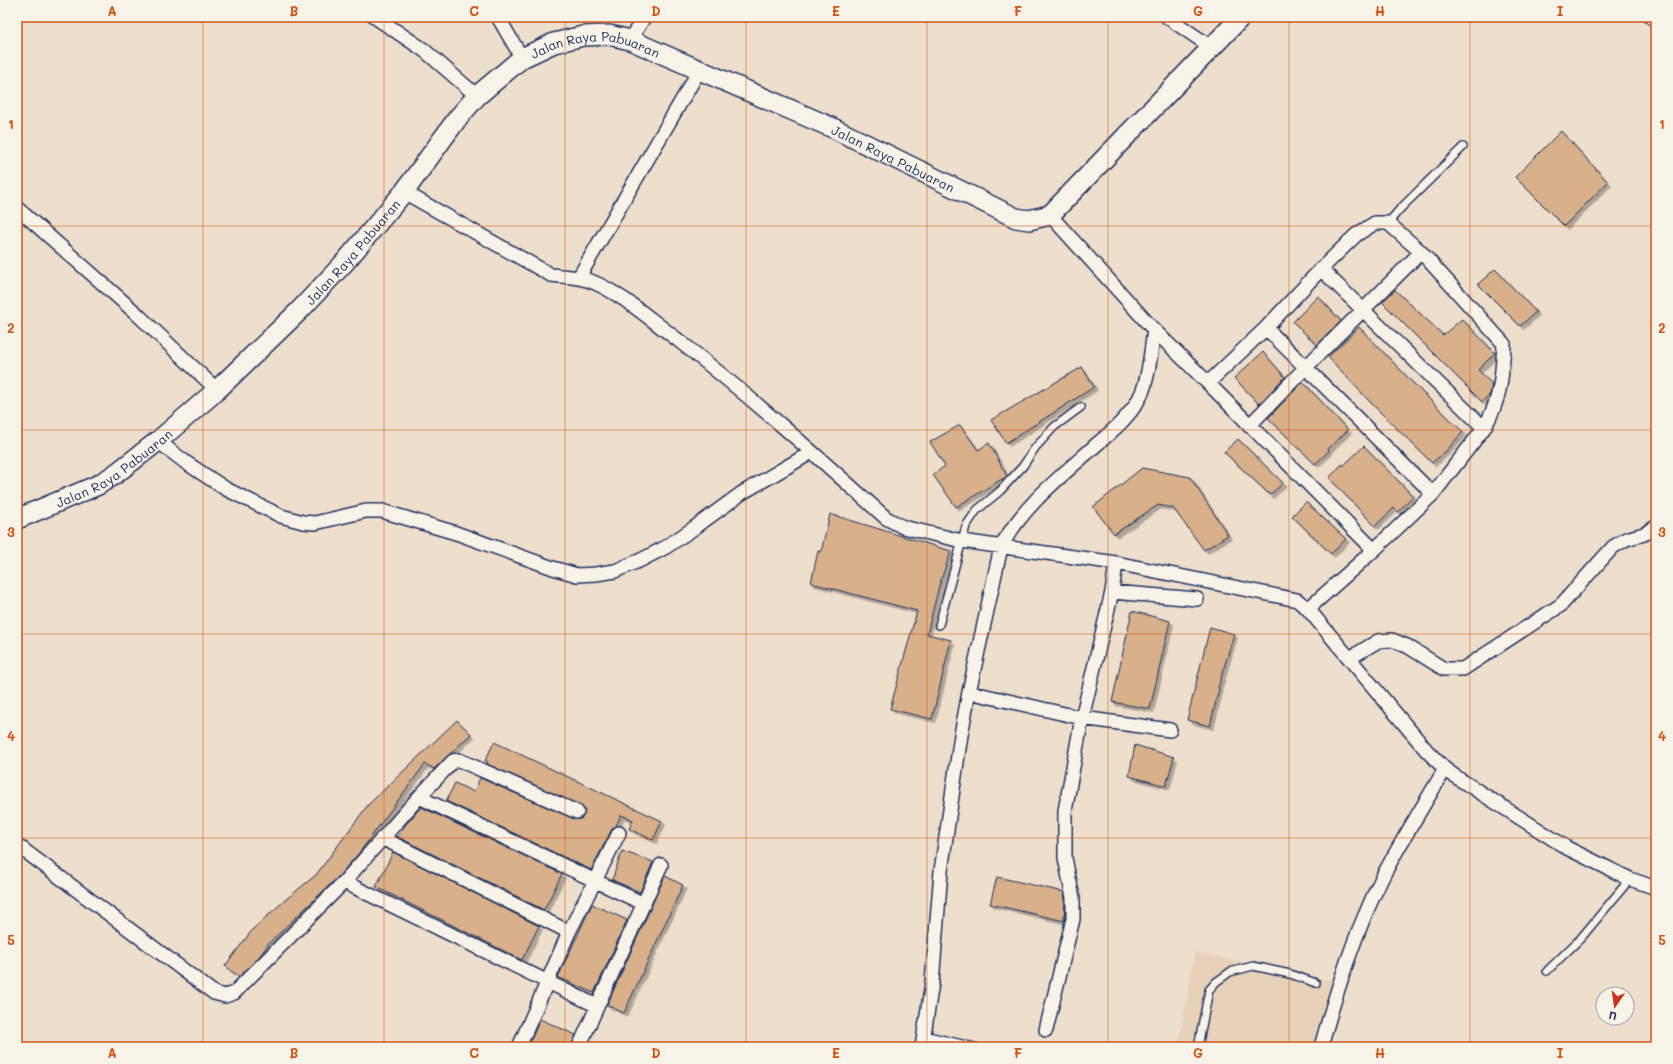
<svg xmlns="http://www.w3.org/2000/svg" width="1673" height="1064" viewBox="0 0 1673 1064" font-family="Mali,sans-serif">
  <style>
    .built { fill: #e7d1b8 }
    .building { fill: #d8b089; stroke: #1b2f5e; filter: url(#shadow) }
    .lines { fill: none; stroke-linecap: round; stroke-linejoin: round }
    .lane-casing { stroke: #1b2f5e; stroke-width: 10 }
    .street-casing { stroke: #1b2f5e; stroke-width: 16 }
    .secondary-casing { stroke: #1b2f5e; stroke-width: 22 }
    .lane { stroke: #f7f3e8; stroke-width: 7 }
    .street { stroke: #f7f3e8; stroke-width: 13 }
    .secondary { stroke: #f7f3e8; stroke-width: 19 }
    .grid { fill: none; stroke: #d45514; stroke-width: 1; stroke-opacity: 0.55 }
    .labels { text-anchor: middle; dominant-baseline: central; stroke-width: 3.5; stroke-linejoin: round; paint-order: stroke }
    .street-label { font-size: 13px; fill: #1b2f5e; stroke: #f7f3e8 }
    .neatline { fill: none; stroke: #d45514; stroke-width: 1.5 }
    .grid-label { font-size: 13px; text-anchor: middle; font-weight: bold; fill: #d45514 }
  </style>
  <defs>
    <filter id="shadow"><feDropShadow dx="3.5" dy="3.5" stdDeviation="0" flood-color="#0004"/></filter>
  </defs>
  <rect width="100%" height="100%" fill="#eedfcc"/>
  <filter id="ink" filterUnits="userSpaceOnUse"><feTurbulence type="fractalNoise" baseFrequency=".025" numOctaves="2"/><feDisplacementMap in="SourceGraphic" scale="8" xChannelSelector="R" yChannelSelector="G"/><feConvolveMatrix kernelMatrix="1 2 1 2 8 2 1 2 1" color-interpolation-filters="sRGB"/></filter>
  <g filter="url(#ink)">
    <path class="built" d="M1195 952 1336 982 1320 1047H1178Z"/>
    <path class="building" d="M1561 131 1608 182 1564 226 1515 177Z
      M1495 269 1536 312 1520 326 1478 284Z
      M1395 290 1443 335 1462 319 1495 353 1478 370 1492 384 1490 394 1482 402 1382 302Z
      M1318 296 1341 321 1317 345 1293 322Z
      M1359 327 1416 386 1463 432 1447 450 1432 463 1373 405 1328 357Z
      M1263 352 1285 377 1259 404 1234 378Z
      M1082 367 1094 387 1006 443 991 420Z
      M1303 382 1348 430 1328 449 1329 451 1315 464 1268 418Z
      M960 425 978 450 989 443 1007 476 956 507 933 475 945 466 930 442Z
      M1238 439 1283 483 1270 495 1224 452Z
      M1364 446 1413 496 1398 512 1394 508 1375 526 1329 478 1342 464 1343 466Z
      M1142 468 1190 477 1228 535 1204 550 1173 508 1158 505 1114 534 1093 507Z
      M1306 502 1346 539 1331 554 1292 516Z
      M830 514 951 551 939 586 927 634 951 640 932 719 890 709 917 611 811 583 818 551 821 552Z
      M1132 611 1170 621 1150 709 1112 702Z
      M1210 627 1234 634 1218 688 1219 689 1210 726 1187 720Z
      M457 720 471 734 434 769 425 764 359 853 338 877 269 943 259 957 239 977 225 966 253 929 284 901 316 875 368 805Z
      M494 742 662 821 653 840 629 829 633 820 621 815 616 826 612 829 591 870 446 801 455 783 474 792 480 778 574 819 582 818 585 811 580 805 487 764 488 762 485 761Z
      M1135 745 1174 757 1166 786 1129 776Z
      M421 807 562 874 544 910 398 837 403 828Z
      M622 851 653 862 640 892 612 880Z
      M393 852 539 926 522 960 376 887Z
      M665 876 683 885 624 1013 607 1005Z
      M997 877 1064 892 1065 899 1064 921 990 904Z
      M592 904 627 920 594 993 558 977Z
      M540 1019 576 1035 571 1047H528Z"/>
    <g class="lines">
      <defs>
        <path id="lane" d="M1388 223 1400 209 1463 147
          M939 625 966 526 977 510 1000 491 1023 466 1035 448 1054 427 1081 407
          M1547 971 1581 938 1630 879
          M924 1035 975 1047
          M1198 1047 1209 990 1216 982 1230 972 1253 966 1290 974 1316 983"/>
        <path id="street" d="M375 17 424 50 477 96
          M498 17 522 58
          M1167 17 1211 47
          M1651 17 1656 20
          M630 40 644 17
          M404 192 551 275C566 277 579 276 593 282 622 294 652 321 678 340 750 396 818 457 886 518L903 527 962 541 1116 563 1297 600 1308 609 1427 751 1445 769 1456 777 1567 848 1630 879 1656 888
          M17 208 136 313 217 390
          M1050 215 1154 330
          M579 277 700 69
          M1266 328 1321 269 1484 428
          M1208 383 1374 550
          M1249 426 1305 368 1421 252
          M158 441 185 462 226 489 281 516 303 522 315 523 366 511H382L456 533 553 568 577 575 596 574 615 571 641 560 666 547 694 528 742 493 812 452
          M1116 563 1112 592 1082 718 1170 730
          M1112 592 1197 599
          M1308 609 1374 550 1433 494 1484 428C1501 399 1502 377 1504 344L1421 252 1388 223H1375L1356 235 1321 269
          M1350 658 1378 641 1392 640 1407 646 1444 669H1463L1561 605 1613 547 1626 539 1644 534 1656 527
          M969 692 1082 718 1065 811V858L1073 898V919L1046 1030
          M419 797 644 904
          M382 838 569 932
          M17 845 214 993 225 996 234 993 344 882 419 797 453 761 459 760 577 812
          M344 882 597 1006
          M519 1047 569 932 619 833
          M579 1047 661 865
          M922 1047 932 983 941 871 961 735 969 692 1001 547C1023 505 1062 476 1096 445 1114 430 1135 412 1143 390 1150 371 1151 349 1154 330L1208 383 1266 328 1433 494
          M1321 1047C1337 989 1355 932 1382 878 1401 841 1424 805 1445 769"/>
        <g id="secondary">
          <path id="s1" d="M17 519 98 485 114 475 158 441 217 390 299 311 345 262 404 192 457 119 477 96 522 58 554 43 583 36 609 35 630 40 833 128 1016 218 1029 220 1050 215 1241 17"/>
        </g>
      </defs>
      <use href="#lane" class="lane-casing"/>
      <use href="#street" class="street-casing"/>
      <use href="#secondary" class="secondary-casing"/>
      <use href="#lane" class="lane"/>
      <use href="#street" class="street"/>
      <use href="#secondary" class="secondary"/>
    </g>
  </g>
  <path class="grid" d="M203 17V1047M384 17V1047M565 17V1047M746 17V1047M927 17V1047M1108 17V1047M1289 17V1047M1470 17V1047M17 226H1656M17 430H1656M17 634H1656M17 838H1656"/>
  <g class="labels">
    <g class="street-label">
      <text stroke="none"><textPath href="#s1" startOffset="770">Jalan Raya Pabuaran</textPath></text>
      <text stroke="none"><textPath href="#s1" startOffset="1094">Jalan Raya Pabuaran</textPath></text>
      <text stroke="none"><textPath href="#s1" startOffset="434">Jalan Raya Pabuaran</textPath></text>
      <text stroke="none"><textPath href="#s1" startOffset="110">Jalan Raya Pabuaran</textPath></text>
    </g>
  </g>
  <rect width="1673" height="1064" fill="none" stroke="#f7f3e8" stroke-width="44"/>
  <g transform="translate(1615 1006) rotate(193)"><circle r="19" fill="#f7f3e8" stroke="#9fa5b1"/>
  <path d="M0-3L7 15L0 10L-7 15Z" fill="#c8321e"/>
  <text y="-6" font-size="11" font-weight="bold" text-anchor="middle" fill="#1b2f5e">U</text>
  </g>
  <rect x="22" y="22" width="1629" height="1020" class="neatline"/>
  <g class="grid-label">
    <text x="112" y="16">A</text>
    <text x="294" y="16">B</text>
    <text x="474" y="16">C</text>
    <text x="656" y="16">D</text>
    <text x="836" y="16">E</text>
    <text x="1018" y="16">F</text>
    <text x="1198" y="16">G</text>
    <text x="1380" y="16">H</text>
    <text x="1560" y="16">I</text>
    <text x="11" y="129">1</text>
    <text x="1662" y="129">1</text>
    <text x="11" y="333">2</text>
    <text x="1662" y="333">2</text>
    <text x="11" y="537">3</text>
    <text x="1662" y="537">3</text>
    <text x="11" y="741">4</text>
    <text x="1662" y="741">4</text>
    <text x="11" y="945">5</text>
    <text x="1662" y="945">5</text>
    <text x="112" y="1058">A</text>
    <text x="294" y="1058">B</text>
    <text x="474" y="1058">C</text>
    <text x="656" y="1058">D</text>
    <text x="836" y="1058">E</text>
    <text x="1018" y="1058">F</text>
    <text x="1198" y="1058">G</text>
    <text x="1380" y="1058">H</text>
    <text x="1560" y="1058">I</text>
  </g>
</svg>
